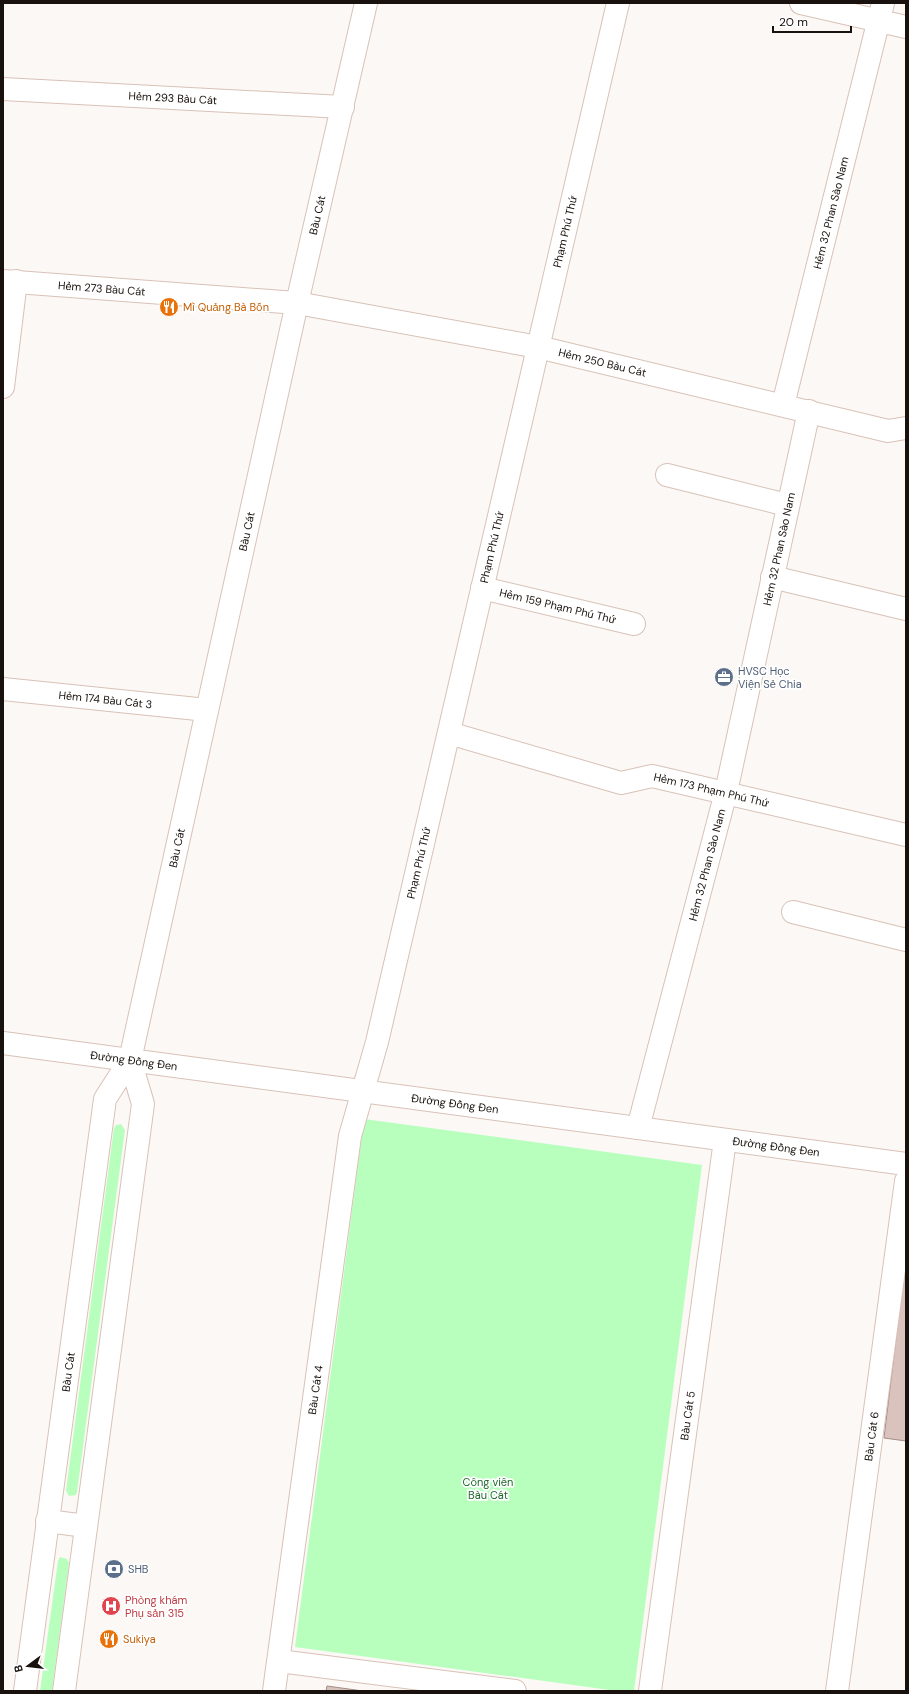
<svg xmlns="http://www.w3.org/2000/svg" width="909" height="1694" viewBox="0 0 909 1694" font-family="'DM Sans',sans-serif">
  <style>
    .green { fill: #b8ffbe }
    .building { fill: #dbc3bd; stroke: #a48d87 }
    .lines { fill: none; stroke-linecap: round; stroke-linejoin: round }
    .minor-casing { stroke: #d8c2b7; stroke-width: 24 }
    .minor { stroke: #fff; stroke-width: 22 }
    .labels { text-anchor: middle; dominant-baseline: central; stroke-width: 3.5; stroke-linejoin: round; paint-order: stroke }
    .street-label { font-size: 11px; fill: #18110d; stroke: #fff }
    .food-label { font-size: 11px; fill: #c56008; stroke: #fff; text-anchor: start }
    .service-label { font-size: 11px; fill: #4e5e75; stroke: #fff; text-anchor: start }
    .park-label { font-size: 11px; fill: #20672e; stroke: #fff }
    .health-label { font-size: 11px; fill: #be3a42; stroke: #fff; text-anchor: start }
  </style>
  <rect width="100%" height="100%" fill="#fcf8f5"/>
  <path class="green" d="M364 1119 702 1165 634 1691H617L295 1647Z
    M121 1124 125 1130 77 1492 76 1495 69 1496 66 1491 114 1128 116 1125Z
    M60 1557 67 1559 69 1563 52 1691H40L58 1561Z"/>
  <path class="building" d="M906 1255V1441L884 1438Z
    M327 1686 363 1691H326Z"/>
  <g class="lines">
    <defs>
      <g id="minor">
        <path d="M801 3 906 27"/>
        <path id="s1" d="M3 89 343 107"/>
        <path id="s2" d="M3 281 297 303 538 347 888 431 906 428"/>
        <path d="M3 387 16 281"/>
        <path id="s3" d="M783 405 883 3"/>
        <path d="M667 475 787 505"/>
        <path d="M772 577 906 609"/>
        <path id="s4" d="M482 588 634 624"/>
        <path id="s5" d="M3 689 207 710"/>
        <path id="s6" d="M449 733 621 783 652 776 906 835"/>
        <path d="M793 912 906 940"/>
        <path id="s7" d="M3 1043 906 1164"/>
        <path id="s8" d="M638 1128 726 792 809 411"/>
        <path d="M47 1521 86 1526"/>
        <path d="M279 1661 515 1691"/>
        <path id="s9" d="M25 1691 105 1099 130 1060 297 303 366 3"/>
        <path d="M64 1691 143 1104 130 1060"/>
        <path id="s10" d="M274 1691 350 1136 377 1042 618 3"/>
        <path id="s11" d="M650 1691 725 1140"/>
        <path id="s12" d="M837 1691 906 1181"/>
      </g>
    </defs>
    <use href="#minor" class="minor-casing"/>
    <use href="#minor" class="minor"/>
  </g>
  <defs>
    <symbol id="restaurant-disc" viewBox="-11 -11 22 22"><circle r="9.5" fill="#e8710a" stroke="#fff"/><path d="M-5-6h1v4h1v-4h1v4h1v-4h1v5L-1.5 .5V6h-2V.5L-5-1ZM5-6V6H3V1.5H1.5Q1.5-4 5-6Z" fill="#fff"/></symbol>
    <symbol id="office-disc" viewBox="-11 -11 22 22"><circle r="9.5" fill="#5c6f8a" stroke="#fff"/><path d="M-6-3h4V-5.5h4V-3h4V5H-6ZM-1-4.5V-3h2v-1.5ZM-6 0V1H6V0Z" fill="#fff"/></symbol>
    <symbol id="bank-disc" viewBox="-11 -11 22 22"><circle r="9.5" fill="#5c6f8a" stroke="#fff"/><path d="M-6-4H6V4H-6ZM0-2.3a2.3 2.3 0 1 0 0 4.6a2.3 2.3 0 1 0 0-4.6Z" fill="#fff"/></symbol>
    <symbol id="hospital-disc" viewBox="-11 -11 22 22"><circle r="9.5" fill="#e0444e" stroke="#fff"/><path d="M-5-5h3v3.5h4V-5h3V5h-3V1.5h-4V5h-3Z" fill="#fff"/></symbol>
  </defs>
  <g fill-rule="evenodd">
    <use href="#restaurant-disc" x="158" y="296" width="22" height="22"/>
    <use href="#office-disc" x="713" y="666" width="22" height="22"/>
    <use href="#bank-disc" x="103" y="1558" width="22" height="22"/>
    <use href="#hospital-disc" x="100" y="1595" width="22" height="22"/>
    <use href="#restaurant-disc" x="98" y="1628" width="22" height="22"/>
  </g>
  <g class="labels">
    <g class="street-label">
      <text stroke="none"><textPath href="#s1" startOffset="170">Hẻm 293 Bàu Cát</textPath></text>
      <text stroke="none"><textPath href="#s3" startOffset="198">Hẻm 32 Phan Sào Nam</textPath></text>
      <text stroke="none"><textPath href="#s9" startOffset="1509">Bàu Cát</textPath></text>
      <text stroke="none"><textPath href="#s10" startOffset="1490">Phạm Phú Thứ</textPath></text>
      <text stroke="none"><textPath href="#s2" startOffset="99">Hẻm 273 Bàu Cát</textPath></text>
      <text stroke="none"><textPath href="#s2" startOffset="606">Hẻm 250 Bàu Cát</textPath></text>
      <text stroke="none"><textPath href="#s9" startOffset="1185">Bàu Cát</textPath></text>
      <text stroke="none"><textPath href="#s10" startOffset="1166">Phạm Phú Thứ</textPath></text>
      <text stroke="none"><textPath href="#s8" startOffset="596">Hẻm 32 Phan Sào Nam</textPath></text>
      <text stroke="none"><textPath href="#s4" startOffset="78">Hẻm 159 Phạm Phú Thứ</textPath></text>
      <text stroke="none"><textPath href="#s5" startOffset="103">Hẻm 174 Bàu Cát 3</textPath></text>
      <text stroke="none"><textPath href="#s6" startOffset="272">Hẻm 173 Phạm Phú Thứ</textPath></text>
      <text stroke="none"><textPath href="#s9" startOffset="861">Bàu Cát</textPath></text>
      <text stroke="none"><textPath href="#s10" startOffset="842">Phạm Phú Thứ</textPath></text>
      <text stroke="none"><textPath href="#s8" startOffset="272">Hẻm 32 Phan Sào Nam</textPath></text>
      <text stroke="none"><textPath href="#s7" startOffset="132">Đường Đồng Đen</textPath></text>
      <text stroke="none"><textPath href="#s7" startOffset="456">Đường Đồng Đen</textPath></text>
      <text stroke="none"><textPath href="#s7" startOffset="780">Đường Đồng Đen</textPath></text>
      <text stroke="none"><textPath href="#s9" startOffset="322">Bàu Cát</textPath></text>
      <text stroke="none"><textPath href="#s10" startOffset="304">Bàu Cát 4</textPath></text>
      <text stroke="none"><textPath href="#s11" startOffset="278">Bàu Cát 5</textPath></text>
      <text stroke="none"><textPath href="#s12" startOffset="257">Bàu Cát 6</textPath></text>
    </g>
    <g class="food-label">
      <text x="183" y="307">Mì Quảng Bà Bốn</text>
      <text x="123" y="1639">Sukiya</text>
    </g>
    <g class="service-label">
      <text x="738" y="671">HVSC Học<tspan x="738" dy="13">Viện Sẻ Chia</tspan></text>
      <text x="128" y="1569">SHB</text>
    </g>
    <g class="park-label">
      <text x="488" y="1482">Công viên<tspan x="488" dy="13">Bàu Cát</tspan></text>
    </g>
    <g class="health-label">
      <text x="125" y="1600">Phòng khám<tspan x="125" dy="13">Phụ sản 315</tspan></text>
    </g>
  </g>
  <rect width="909" height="1694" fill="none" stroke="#18110d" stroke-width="8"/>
  <g transform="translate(28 1666) rotate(255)" stroke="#ffffff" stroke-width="3" paint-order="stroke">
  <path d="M0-3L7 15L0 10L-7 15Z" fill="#18110d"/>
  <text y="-6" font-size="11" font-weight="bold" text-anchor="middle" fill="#18110d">B</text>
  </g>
  <path d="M773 26v6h78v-6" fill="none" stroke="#18110d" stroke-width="2"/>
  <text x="779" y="26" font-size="12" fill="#18110d" stroke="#ffffff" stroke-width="3" paint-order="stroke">20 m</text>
</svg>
